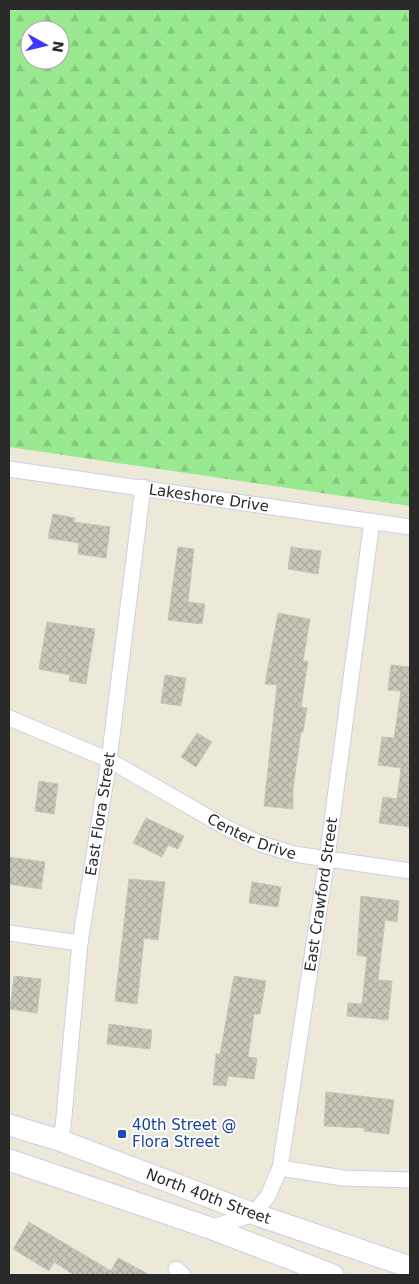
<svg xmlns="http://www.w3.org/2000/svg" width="419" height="1284" viewBox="0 0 419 1284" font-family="'DejaVu Sans',sans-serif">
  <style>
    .forest { fill: url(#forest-firs); fill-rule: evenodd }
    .building { fill: url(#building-cross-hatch); stroke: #c8c6b3 }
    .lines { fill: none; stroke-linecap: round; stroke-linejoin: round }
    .minor-casing { stroke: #cfcee4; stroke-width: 17 }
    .secondary-casing { stroke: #cfcee4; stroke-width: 23 }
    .minor { stroke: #fff; stroke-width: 15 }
    .secondary { stroke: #fff; stroke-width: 21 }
    .transit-dot { fill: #1a4fb4; stroke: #fff; stroke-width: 2 }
    .labels { text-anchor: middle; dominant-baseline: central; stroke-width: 4; stroke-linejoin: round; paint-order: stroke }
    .street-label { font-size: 15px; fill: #292929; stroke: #fff }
    .transit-label { font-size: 15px; fill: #164399; stroke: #fff; text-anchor: start }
  </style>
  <defs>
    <pattern id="forest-firs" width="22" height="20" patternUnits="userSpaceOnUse" patternTransform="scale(1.25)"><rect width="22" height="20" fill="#98e990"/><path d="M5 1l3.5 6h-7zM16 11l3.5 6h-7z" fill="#83c87c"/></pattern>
    <pattern id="building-cross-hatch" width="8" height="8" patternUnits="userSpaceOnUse" patternTransform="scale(1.25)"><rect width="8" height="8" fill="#c8c6b9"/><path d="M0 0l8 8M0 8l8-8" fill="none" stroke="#acaa9f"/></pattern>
  </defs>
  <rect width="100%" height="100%" fill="#ede9d9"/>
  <path class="forest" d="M9 9H410V506L9 447ZM30 30H60V60H30Z"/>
  <path class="building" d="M53 514 75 518 74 522 110 527 106 558 78 554 79 543 48 538Z
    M178 547 194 549 188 602 205 604 202 624 168 620Z
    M291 547 321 551 318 574 288 569Z
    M278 613 310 619 303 661H308L301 707 307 708 303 732H301L293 789V809L264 806 277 685 265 684Z
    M47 622 95 629 86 684 69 681 70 675 39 669Z
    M391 665 410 667V827L379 823 383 797 397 799 401 768 378 765 382 737 394 738 401 691 388 690Z
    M165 675 186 678 181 706 161 703Z
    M197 733 212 742 196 767 181 757Z
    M39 781 58 784 54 814 35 811Z
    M146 818 184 836 178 849 168 845 162 857 133 843Z
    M9 857 45 862 41 889 9 884Z
    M129 879 165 882 158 940 144 938 137 1004 115 1001Z
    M252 882 281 887 278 907 249 903Z
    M361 896 399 901 397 922 385 920 378 980 392 981 388 1020 347 1016 348 1003 362 1004 367 957 357 955Z
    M14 976 41 979 37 1013 10 1009Z
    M234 976 266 981 260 1014H254L248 1057 257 1058 254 1079 228 1076 226 1086 213 1085 216 1054H220Z
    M109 1024 152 1030 150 1049 107 1044Z
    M326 1092 394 1100 389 1134 364 1131V1128L324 1126Z
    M29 1222 111 1271 118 1258 150 1275H74L54 1262 49 1271 13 1249Z"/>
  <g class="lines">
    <defs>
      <g id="minor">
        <path id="s1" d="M9 469 410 527"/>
        <path id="s2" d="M9 718 109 760 227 828 261 844 294 854 410 871"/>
        <path d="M9 933 80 943"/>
        <path id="s3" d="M59 1140 63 1127 80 943 109 760 143 487"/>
        <path d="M280 1168 343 1178 410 1180"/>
        <path id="s4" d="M210 1228 254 1214 268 1196 280 1168 327 858 372 521"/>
        <path d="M176 1269 183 1275"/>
      </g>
      <g id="secondary">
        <path id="s5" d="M9 1125 59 1140 254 1214 410 1267"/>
        <path d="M9 1160 210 1228 333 1275"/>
      </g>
    </defs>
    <use href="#minor" class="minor-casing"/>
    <use href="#secondary" class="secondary-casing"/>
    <use href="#minor" class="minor"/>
    <use href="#secondary" class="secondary"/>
  </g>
  <rect class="transit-dot" x="117" y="1129" width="10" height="10" rx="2.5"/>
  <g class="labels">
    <g class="street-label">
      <text stroke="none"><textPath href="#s1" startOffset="202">Lakeshore Drive</textPath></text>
      <text stroke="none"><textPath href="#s3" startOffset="329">East Flora Street</textPath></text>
      <text stroke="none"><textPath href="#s2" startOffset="271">Center Drive</textPath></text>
      <text stroke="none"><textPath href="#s4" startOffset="376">East Crawford Street</textPath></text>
      <text stroke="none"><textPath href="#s5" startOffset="212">North 40th Street</textPath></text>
    </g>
    <g class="transit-label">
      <text x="132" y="1125">40th Street @<tspan x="132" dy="17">Flora Street</tspan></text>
    </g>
  </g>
  <rect width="419" height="1284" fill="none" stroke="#292929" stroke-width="20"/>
  <g transform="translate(45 45) rotate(98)"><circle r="24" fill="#ffffff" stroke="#a9a9a9"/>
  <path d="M0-4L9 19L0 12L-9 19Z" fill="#4034ff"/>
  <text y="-8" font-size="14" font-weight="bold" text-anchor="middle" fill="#292929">N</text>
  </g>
</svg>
